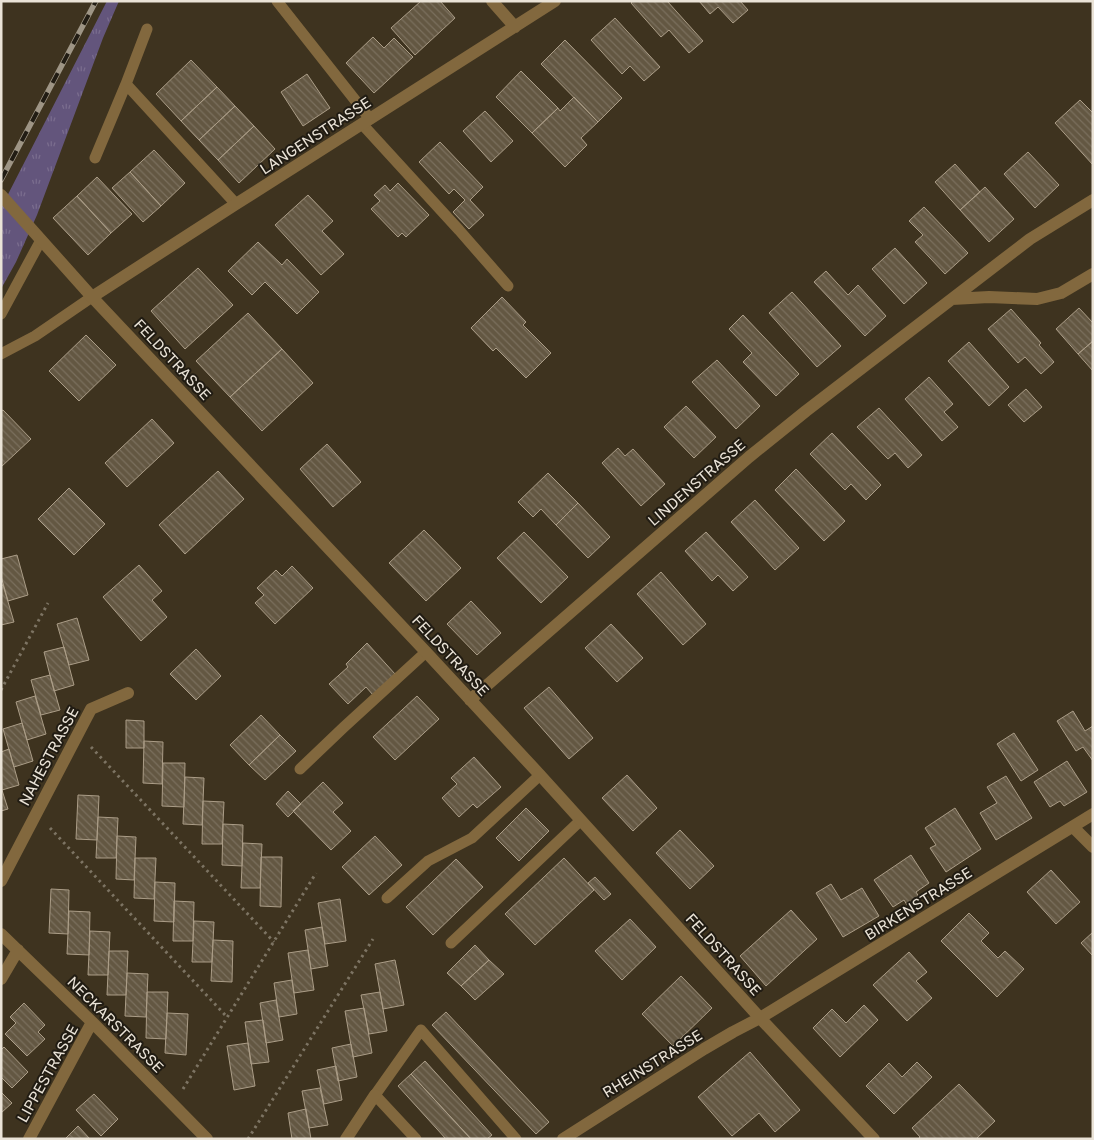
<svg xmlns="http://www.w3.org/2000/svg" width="1094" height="1140" viewBox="0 0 1094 1140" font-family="'Golos Text',sans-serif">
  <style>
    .grass { fill: url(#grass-tufts) }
    .building { fill: url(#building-back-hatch); stroke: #ab9d87 }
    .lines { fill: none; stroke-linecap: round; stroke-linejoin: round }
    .path { stroke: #7d7463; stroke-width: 3; stroke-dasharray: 2.5 4; stroke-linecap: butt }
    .lane { stroke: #82683e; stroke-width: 11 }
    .street { stroke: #82683e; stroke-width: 12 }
    .rail-casing { stroke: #9e9585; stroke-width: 5.5 }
    .rail { stroke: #211c13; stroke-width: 4; stroke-dasharray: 11; stroke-linecap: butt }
    .labels { text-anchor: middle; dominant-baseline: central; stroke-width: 4; stroke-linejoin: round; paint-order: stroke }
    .street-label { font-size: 15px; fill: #eae3d7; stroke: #211c13 }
  </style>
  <defs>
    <pattern id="grass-tufts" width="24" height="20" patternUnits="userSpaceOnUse" patternTransform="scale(1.25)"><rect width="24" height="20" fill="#63557c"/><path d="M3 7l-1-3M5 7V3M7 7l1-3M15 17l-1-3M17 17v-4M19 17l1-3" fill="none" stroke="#7a6d8e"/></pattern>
    <pattern id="building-back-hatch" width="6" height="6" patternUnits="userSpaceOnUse" patternTransform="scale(1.25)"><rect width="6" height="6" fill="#635742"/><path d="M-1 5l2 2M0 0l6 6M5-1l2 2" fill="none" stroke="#7a6f5d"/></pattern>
  </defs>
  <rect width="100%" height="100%" fill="#3e331f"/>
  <path class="grass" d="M107 1H119L103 38 37 215 16 262 1 289V208Z"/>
  <path class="building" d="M421 1H440L455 18 415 55 391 28Z
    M633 1H667L703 41 689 53 669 30 661 37 631 3Z
    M699 1H740L748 10 733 23 718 7 710 14Z
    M615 18 660 67 644 81 630 66 622 74 591 40Z
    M373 37 384 48 394 38 413 57 374 93 346 63Z
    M565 40 622 98 598 122 541 64Z
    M191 60 217 87 181 121 156 94Z
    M521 71 558 108 532 133 496 97Z
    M307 74 330 108 303 126 281 92Z
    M217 87 235 106 199 140 181 121Z
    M574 97 598 122 581 138 587 145 565 167 532 133 558 108 560 111Z
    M1080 100 1093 113V165L1055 123Z
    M235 106 254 126 218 160 199 140Z
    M485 111 513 141 491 162 463 131Z
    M254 126 275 149 239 183 218 160Z
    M440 142 483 187 470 200 484 215 469 229 453 212 465 200 454 189 449 194 419 162Z
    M154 150 185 183 161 206 130 172Z
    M1028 152 1059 185 1035 208 1004 174Z
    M955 164 980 192 960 210 935 182Z
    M130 172 161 206 143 222 112 188Z
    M97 177 132 214 111 233 77 196Z
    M398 183 429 215 406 237 402 233 398 237 371 209 380 201 374 195 385 185 390 191Z
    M985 187 1014 219 989 242 960 210Z
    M308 195 333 221 322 231 344 254 321 275 275 225Z
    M77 196 111 233 88 255 53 218Z
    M924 207 968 253 945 274 915 242 923 235 909 221Z
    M258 242 282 265 287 259 319 292 297 314 265 282 252 295 228 271Z
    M895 248 927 283 904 304 872 269Z
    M198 268 233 305 185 349 151 311Z
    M826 271 848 295 858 285 886 316 865 336 814 282Z
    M792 292 841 346 817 367 769 313Z
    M502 297 526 322 523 325 551 353 526 378 496 348 493 351 471 328Z
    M1079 308 1093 323V341L1078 354 1056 329Z
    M1011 309 1041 343 1039 345 1054 362 1041 374 1025 357 1018 363 988 329Z
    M248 313 282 349 230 397 196 361Z
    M743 315 799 374 776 396 743 362 752 353 729 329Z
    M86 335 116 365 79 401 49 371Z
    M1093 341V371L1078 354Z
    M969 342 1009 387 989 406 948 361Z
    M282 349 313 383 262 431 230 397Z
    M717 360 760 406 736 429 692 382Z
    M929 377 953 404 944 412 958 427 942 441 905 399Z
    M1026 389 1042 407 1024 422 1008 405Z
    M686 406 716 437 694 458 664 427Z
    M879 408 922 455 908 468 895 453 888 459 857 427Z
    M3 410 31 439 1 467V411Z
    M152 419 174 443 127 487 105 463Z
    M832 433 881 485 866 500 851 484 845 490 810 454Z
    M327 444 361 482 333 507 300 469Z
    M618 448 625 456 633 449 665 484 641 506 602 463Z
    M796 469 845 521 824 541 775 490Z
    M218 471 244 499 185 554 159 525Z
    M548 473 578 503 556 525 541 509 533 517 518 502Z
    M69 488 105 524 74 555 38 519Z
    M755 500 799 548 775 570 731 522Z
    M578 503 610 537 588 558 556 525Z
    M424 530 461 568 426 601 389 563Z
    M524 532 568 577 541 603 497 558Z
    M706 532 748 577 733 591 718 575 712 581 685 551Z
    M17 555 28 595 8 601 1 576V559Z
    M139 565 162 591 152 600 167 617 141 641 103 597Z
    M292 566 313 588 275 624 255 603 264 595 257 588 276 570 282 576Z
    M661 572 706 624 683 645 637 594Z
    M1 585H3L14 622 1 625Z
    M471 601 501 633 477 655 447 624Z
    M77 618 89 660 69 665 57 624Z
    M611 624 643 658 617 682 585 648Z
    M367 643 395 674 373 695 366 687 348 704 329 684 348 667 346 664Z
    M64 647 74 685 54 691 44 652Z
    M196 649 221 676 196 700 170 674Z
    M50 675 60 710 41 715 31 680Z
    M549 687 593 738 569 759 524 708Z
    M35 696 46 734 27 740 16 702Z
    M417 696 439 719 395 760 373 737Z
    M1073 711 1085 731 1093 726V761L1083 747 1076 751 1057 721Z
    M261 715 280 735 249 765 230 745Z
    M126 720 144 721V748H126Z
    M22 723 33 761 14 767 3 729Z
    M1014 733 1038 770 1021 781 997 744Z
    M280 735 296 751 265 780 249 765Z
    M144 741 163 742 162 784 143 783Z
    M9 749 19 785 2 790 1 752Z
    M474 757 501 787 477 808 473 804 459 817 442 798 457 784 451 778Z
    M1067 761 1087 792 1064 806 1060 801 1050 807 1034 782Z
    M163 763H185L184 807 162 806Z
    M627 775 657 808 633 831 602 798Z
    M1006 776 1032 818 996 840 980 813 997 803 987 787Z
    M185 777 204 778 202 825 183 824Z
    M323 782 343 803 333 812 351 831 331 850 293 811Z
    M1 787 8 809 1 811Z
    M288 791 301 804 288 817 276 804Z
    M78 795 99 796 97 840 76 839Z
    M203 801 224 802 222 844H202Z
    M526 808 549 831 519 861 496 838Z
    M955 808 981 849 946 872 930 848 936 845 925 828Z
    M98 817 118 818 116 858H96Z
    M223 824 243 825 242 866 222 865Z
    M680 830 714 866 690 889 656 853Z
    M117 836 136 837 134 880 116 879Z
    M375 836 402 865 369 895 342 867Z
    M243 843 262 844 260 888H241Z
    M911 855 929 883 916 892 919 897 907 905 904 900 893 907 874 880Z
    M261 857H282L281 907 260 906Z
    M135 858H156L154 899 134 898Z
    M564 858 594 890 535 945 505 914Z
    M456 859 483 887 433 935 406 907Z
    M1051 870 1080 902 1056 924 1027 892Z
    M595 877 611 894 604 900 588 883Z
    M155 882 175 883 174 922 154 921Z
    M831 884 841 900 862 888 879 916 843 937 816 893Z
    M51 889 69 890 68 934 49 933Z
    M340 899 346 941 325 944 318 903Z
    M174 901 194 902 193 941H173Z
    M791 910 817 939 766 986 740 956Z
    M69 911 90 912 89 955 67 954Z
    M969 913 989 933 981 941 998 958 1005 951 1024 969 997 997 941 941Z
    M630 919 656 947 622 980 595 951Z
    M194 921 214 922 212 962H192Z
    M322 927 328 966 311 969 305 930Z
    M90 931 110 932 108 975H88Z
    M1093 932V956L1081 943Z
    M213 940 233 941 232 982 211 981Z
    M475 945 489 960 461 986 447 973Z
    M308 950 314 990 294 993 288 953Z
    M109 951H128L126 995H107Z
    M909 952 927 972 916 981 932 998 907 1021 873 985Z
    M395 960 404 1005 383 1009 375 964Z
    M489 960 504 974 475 1000 461 986Z
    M127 973 148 974 146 1017 125 1016Z
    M681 976 712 1008 673 1046 642 1014Z
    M292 980 297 1014 279 1017 274 983Z
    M147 992H168L166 1039 146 1038Z
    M380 992 387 1031 369 1034 361 995Z
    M276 1000 283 1040 266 1043 260 1003Z
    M24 1003 45 1025 38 1032 45 1039 27 1056 5 1034 16 1023 10 1017Z
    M864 1005 878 1020 840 1057 813 1028 832 1009 846 1023Z
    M364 1008 372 1053 353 1057 345 1011Z
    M446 1012 549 1122 536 1134 432 1025Z
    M167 1013 188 1014 186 1055 165 1053Z
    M263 1020 269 1062 251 1064 245 1022Z
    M248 1043 255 1086 234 1090 227 1046Z
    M351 1044 357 1077 338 1081 332 1048Z
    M4 1047 28 1072 12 1088 1 1077V1050Z
    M750 1052 800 1110 775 1132 759 1113 732 1136 698 1097Z
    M425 1061 492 1135 487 1139H471L411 1074Z
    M917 1062 932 1077 894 1114 866 1086 889 1063 902 1077Z
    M336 1066 342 1100 324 1104 317 1070Z
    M411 1074 471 1139H446L398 1086Z
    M959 1084 995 1121 976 1139H918L920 1137 912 1128Z
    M320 1088 328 1125 309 1128 302 1091Z
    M1 1092 12 1103 1 1113Z
    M94 1094 118 1119 101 1136 76 1110Z
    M306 1109 311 1139H292L288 1113Z
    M78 1126 90 1139H65Z"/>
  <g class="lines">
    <path class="path" d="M1 690 48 603
      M91 747 274 942
      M50 828 227 1017
      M183 1089 316 873
      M248 1139 373 939"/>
    <path class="lane" d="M277 1 370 119
      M126 84 147 29
      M362 124 459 230 508 286
      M95 158 126 84 236 204
      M1 314 41 240
      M1 354 35 336 92 297
      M300 769 344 727 426 652
      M387 898 428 861 472 838 540 775
      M451 943 580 821
      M416 1139 375 1095 421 1030 516 1139"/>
    <path class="street" d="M492 1 515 27
      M1 195 92 297 426 652 540 775 760 1018 874 1139
      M92 297 236 204 555 1
      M952 299 989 297 1037 299 1061 293 1093 274
      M470 700 749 457 806 411 1030 239 1093 200
      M1073 827 1093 847
      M1 881 91 709 128 693
      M1 934 92 1022 207 1139
      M1 979 18 950
      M29 1139 92 1022
      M346 1139 375 1095
      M563 1139 704 1049 733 1032 760 1018 1093 814"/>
    <defs>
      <path id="rail" d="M1 180 96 1"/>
    </defs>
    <use href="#rail" class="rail-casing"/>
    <use href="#rail" class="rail"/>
  </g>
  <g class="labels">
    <g class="street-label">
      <text transform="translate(315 135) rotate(-33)">LANGENSTRASSE</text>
      <text transform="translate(173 359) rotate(47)">FELDSTRASSE</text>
      <text transform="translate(696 482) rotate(-41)">LINDENSTRASSE</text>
      <text transform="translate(451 655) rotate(47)">FELDSTRASSE</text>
      <text transform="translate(48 756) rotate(-62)">NAHESTRASSE</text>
      <text transform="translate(918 903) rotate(-32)">BIRKENSTRASSE</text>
      <text transform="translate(724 954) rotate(48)">FELDSTRASSE</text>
      <text transform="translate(116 1024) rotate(45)">NECKARSTRASSE</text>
      <text transform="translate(652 1063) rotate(-32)">RHEINSTRASSE</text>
      <text transform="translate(47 1073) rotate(-61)">LIPPESTRASSE</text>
    </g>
  </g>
  <rect width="1094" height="1140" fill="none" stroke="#eae3d7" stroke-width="5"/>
</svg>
